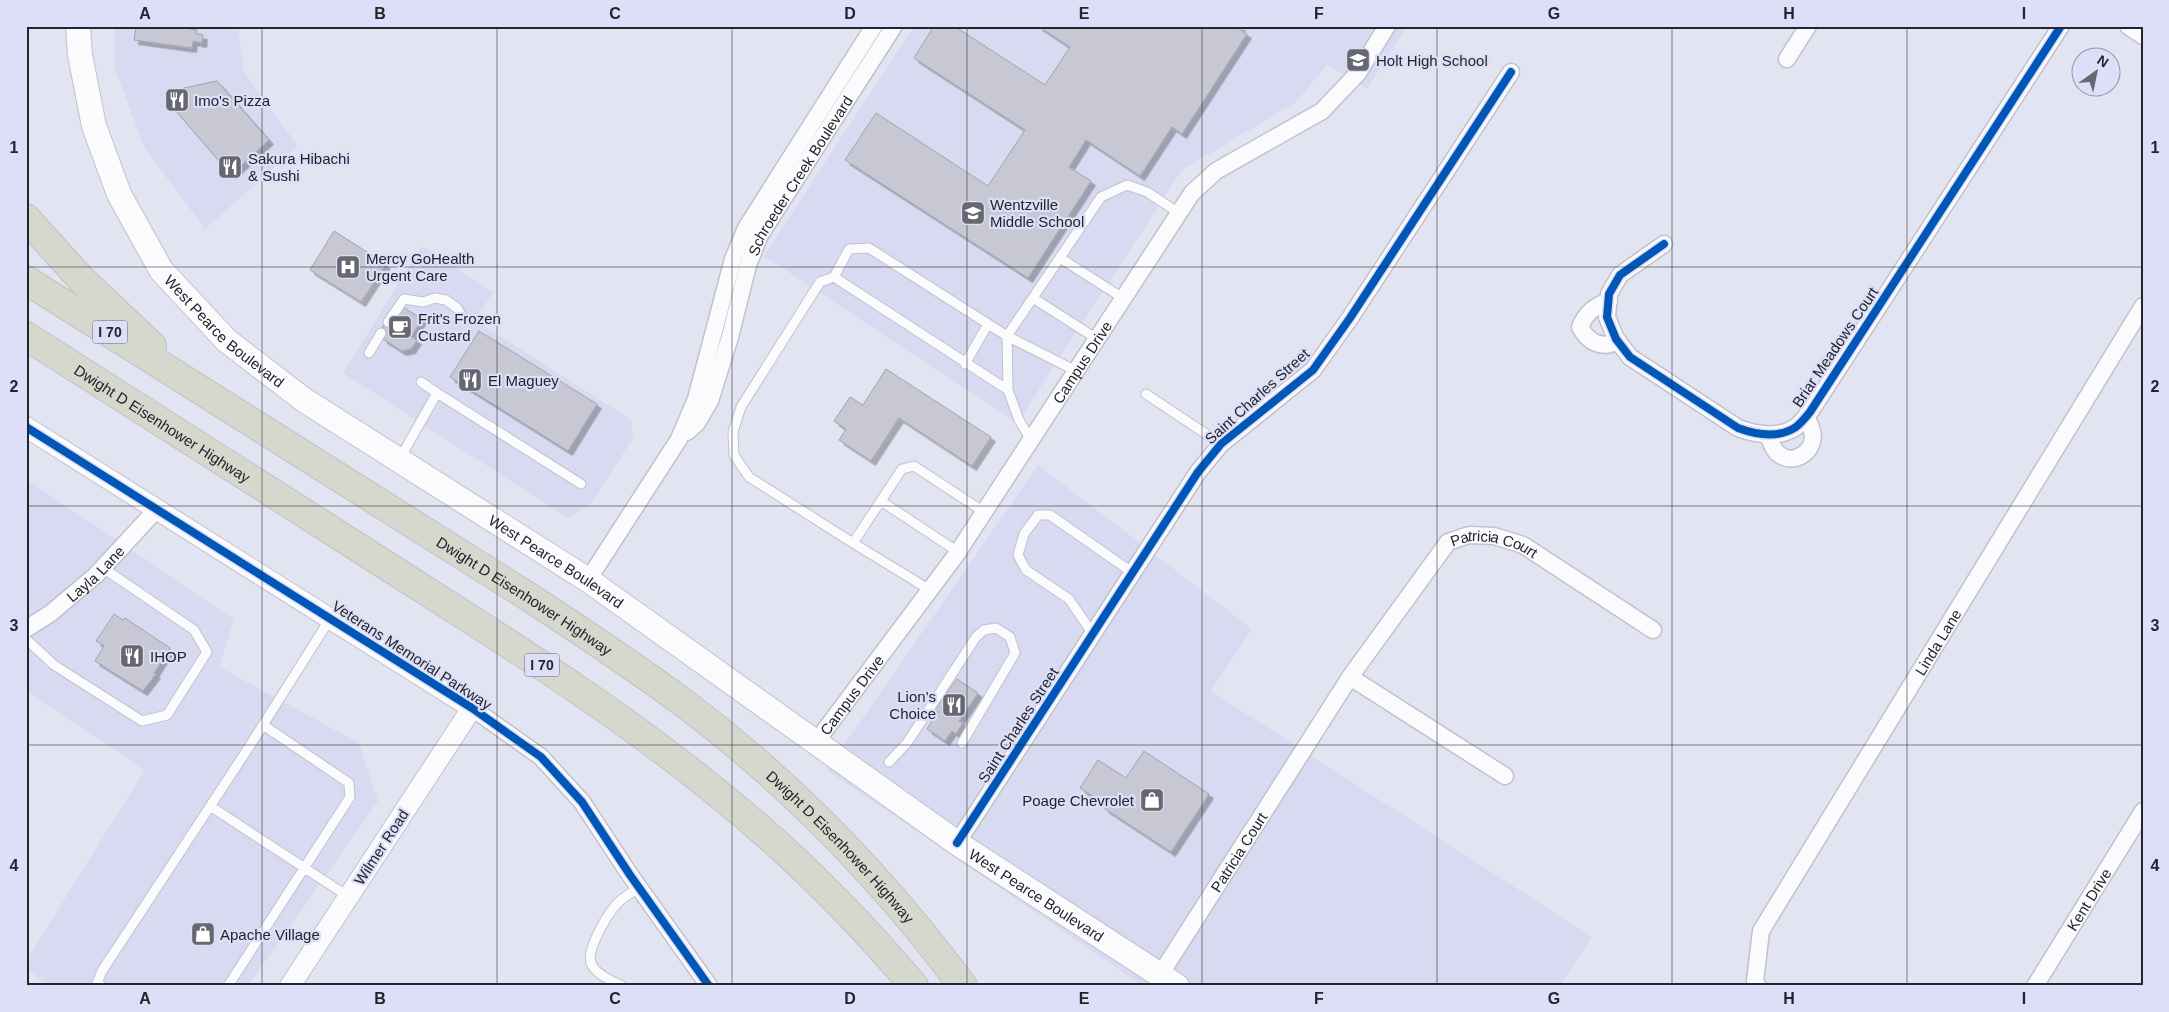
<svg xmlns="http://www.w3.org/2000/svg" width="2169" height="1012" viewBox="0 0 2169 1012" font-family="Arial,sans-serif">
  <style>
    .built { fill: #d7daf0 }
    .building { fill: #c7c8d3; stroke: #a2a4ae; filter: url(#shadow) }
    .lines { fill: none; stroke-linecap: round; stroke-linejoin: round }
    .service-casing { stroke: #c0c2cc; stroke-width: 11 }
    .minor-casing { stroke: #c0c2cc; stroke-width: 19 }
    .tertiary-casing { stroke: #c0c2cc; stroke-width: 22 }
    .secondary-casing { stroke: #c0c2cc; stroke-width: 26 }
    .motorway-casing { stroke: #c0c1c8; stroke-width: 30 }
    .service { stroke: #fbfbfd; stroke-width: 9 }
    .minor { stroke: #fbfbfd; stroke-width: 16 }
    .tertiary { stroke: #fbfbfd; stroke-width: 20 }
    .secondary { stroke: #fbfbfd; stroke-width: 24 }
    .motorway { stroke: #d6d7cd; stroke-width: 28 }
    .cycleway-casing { stroke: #dcdff7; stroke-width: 11 }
    .cycleway { stroke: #0057b8; stroke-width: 8 }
    .grid { fill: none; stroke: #23242c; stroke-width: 1; stroke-opacity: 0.55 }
    .labels { text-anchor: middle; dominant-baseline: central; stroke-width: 4.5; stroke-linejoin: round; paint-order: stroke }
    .shield { fill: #dcdff7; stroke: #5a5c69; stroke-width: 1 }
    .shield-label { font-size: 14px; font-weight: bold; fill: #23242c }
    .poi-label { font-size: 15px; fill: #23242c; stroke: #dcdff7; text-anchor: start }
    .street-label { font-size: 15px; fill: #23242c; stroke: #dcdff7 }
    .neatline { fill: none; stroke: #23242c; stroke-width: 2 }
    .grid-label { font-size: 16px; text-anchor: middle; font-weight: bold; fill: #23242c }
  </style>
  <defs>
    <filter id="shadow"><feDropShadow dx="4.5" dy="4.5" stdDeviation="0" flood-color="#0004"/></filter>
  </defs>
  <rect width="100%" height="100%" fill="#e2e4f1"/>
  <path class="built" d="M114 26H238L244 72 298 146 205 229 145 149 115 69Z
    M914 26H1407L1367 89 1327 65 1296 102 1182 170 1017 423 764 256Z
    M422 246 493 292 475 320 631 420 633 438 591 504 568 518 343 373Z
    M1038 465 1252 629 1211 691 1592 937 1560 986H1137L1139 983 827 770Z
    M26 479 234 619 219 667 359 743 378 801 248 986H47L26 967V961L145 770 26 691Z"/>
  <path class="building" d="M136 26H169L197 30 196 34 203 35 202 43 193 41 192 48 134 40Z
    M934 26H954L1045 85 1070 47 1038 26H1241L1239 29 1247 34 1182 134 1172 127 1140 176 1086 140 1069 167 1091 181 1028 278 845 160 876 113 988 186 1025 130 914 58Z
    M217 81 269 140 231 175 175 110 170 91Z
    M334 231 386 264 361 302 310 270Z
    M403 307 422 319 411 337 417 340 411 349 402 351 383 339 381 330 386 321 392 325Z
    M479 331 597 404 568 451 450 377Z
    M886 369 991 437 972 466 899 418 871 461 839 440 846 429 834 421 850 397 863 405Z
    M114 614 123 620 125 618 170 648 154 673 156 674 143 691 95 661 104 646 96 641Z
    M957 679 978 693 959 721 963 723 956 734 952 731 945 741 927 729 938 712 935 710 942 699H941L945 693 946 694Z
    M1144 751 1209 794 1171 852 1104 808 1106 805 1080 788 1098 760 1126 778Z"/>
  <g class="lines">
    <defs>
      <path id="service" d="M1060 258 1123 298
        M834 277 820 282 741 407 733 432 734 455 749 477 853 543
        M1033 298 1097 339
        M388 322 404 299 423 302 435 298 446 300 457 308 462 317
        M369 353 381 333
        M965 364 988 324
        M421 382 437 393
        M1008 390 1007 336 1101 197 1127 185 1147 192 1179 213
        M1146 394 1221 444
        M1031 440 1019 420 1008 390 834 277 849 249 869 248 1007 336 1076 371
        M399 460 437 393 581 484
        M881 501 958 552
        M930 590 853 543 902 469 914 466 984 512
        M1093 634 1069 599 1026 570 1018 555 1024 534 1038 515H1050L1133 573
        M26 639 54 665 142 721 167 715 207 652 194 630 103 568
        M889 762 907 743 976 637 984 630 996 628 1010 637 1015 653 962 743
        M210 806 349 897
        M102 986 97 983 102 971 249 747 330 619
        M228 986 350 797 349 783 263 725
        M622 986C612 981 595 974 591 963 586 950 609 910 620 901 625 896 633 892 639 888"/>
      <g id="minor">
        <path d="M2128 26 2143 36"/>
        <path d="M1787 59 1808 26"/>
        <path d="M1664 244 1620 275 1609 294 1607 317 1616 339 1630 357 1738 428C1757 435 1778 439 1796 427 1801 423 1806 417 1810 412L2061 26"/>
        <path d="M1609 301C1594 306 1586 313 1580 327 1588 342 1601 350 1618 341"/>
        <path id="s1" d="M687 432 697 423 710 401 730 337 748 265 760 235 894 26"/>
        <path d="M1768 435C1771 442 1773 451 1780 455 1796 466 1817 449 1812 431 1811 426 1808 421 1806 416"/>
        <path d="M588 580 679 439 696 399 733 259 746 228 874 26"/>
        <path id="s2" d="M26 629 51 613 96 575 157 509"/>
        <path id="s3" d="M1350 677 1448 542 1469 535 1494 536 1523 545 1653 630"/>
        <path d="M472 708 541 757 582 802 630 875 709 986"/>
        <path id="s4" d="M816 742 956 555 1192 193 1216 171 1322 111 1358 73 1387 26"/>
        <path d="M957 843 1198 472 1221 444 1313 370 1350 318 1511 72"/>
        <path id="s5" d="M1160 975 1350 677 1505 776"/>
        <path id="s6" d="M1758 986 1755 981 1761 931 2143 306"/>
        <path id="s7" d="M2035 986 2143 811"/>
      </g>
      <path id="tertiary" d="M26 427 472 708 290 986"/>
      <g id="secondary">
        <path id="s8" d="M78 26 80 55 94 126 119 194 161 270 227 341 304 400 588 580 957 843 1177 986"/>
      </g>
      <g id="motorway">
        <path d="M26 218 81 279 152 346"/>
        <path id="s9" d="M26 280 532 599C584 633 635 667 685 704 790 783 884 880 963 986"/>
        <path id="s10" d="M26 336C137 407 248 478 359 548 480 626 605 701 716 792 789 850 854 915 914 986"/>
      </g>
    </defs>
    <use href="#service" class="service-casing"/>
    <use href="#minor" class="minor-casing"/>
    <use href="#tertiary" class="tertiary-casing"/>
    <use href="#secondary" class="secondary-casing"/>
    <use href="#motorway" class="motorway-casing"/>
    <use href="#service" class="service"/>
    <use href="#minor" class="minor"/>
    <use href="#tertiary" class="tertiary"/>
    <use href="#secondary" class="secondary"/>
    <use href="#motorway" class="motorway"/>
    <defs>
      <path id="cycleway" d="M1664 244 1620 275 1609 294 1607 317 1616 339 1630 357 1738 428C1757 435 1778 439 1796 427 1801 423 1806 417 1810 412L2061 26
        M26 427 472 708 541 757 582 802 630 875 709 986
        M957 843 1198 472 1221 444 1313 370 1350 318 1511 72"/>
    </defs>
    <use href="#cycleway" class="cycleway-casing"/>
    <use href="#cycleway" class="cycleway"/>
  </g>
  <path class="grid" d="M262 26V986M497 26V986M732 26V986M967 26V986M1202 26V986M1437 26V986M1672 26V986M1907 26V986M26 267H2143M26 506H2143M26 745H2143"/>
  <defs>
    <symbol id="school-square" viewBox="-11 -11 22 22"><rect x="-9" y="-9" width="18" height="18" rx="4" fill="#666771" stroke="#dcdff7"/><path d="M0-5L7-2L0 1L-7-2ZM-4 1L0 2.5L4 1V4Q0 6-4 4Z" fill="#fff"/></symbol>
    <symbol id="restaurant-square" viewBox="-11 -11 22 22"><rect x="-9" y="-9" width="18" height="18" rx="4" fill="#666771" stroke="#dcdff7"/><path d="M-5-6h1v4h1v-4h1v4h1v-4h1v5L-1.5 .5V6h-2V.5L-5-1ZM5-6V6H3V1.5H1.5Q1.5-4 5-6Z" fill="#fff"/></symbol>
    <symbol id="hospital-square" viewBox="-11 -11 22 22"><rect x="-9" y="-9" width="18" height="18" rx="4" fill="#666771" stroke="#dcdff7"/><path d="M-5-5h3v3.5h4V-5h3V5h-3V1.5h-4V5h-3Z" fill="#fff"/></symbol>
    <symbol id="cafe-square" viewBox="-11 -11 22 22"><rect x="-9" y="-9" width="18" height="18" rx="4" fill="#666771" stroke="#dcdff7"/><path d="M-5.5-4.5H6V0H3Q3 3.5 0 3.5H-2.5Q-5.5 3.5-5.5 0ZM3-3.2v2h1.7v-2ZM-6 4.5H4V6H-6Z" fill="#fff"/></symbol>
    <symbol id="shop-square" viewBox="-11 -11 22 22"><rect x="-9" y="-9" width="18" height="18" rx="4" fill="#666771" stroke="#dcdff7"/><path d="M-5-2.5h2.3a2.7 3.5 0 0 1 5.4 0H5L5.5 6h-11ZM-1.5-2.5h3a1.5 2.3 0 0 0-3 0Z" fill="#fff"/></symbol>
  </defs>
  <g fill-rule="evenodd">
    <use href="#school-square" x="1344" y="46" width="28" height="28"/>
    <use href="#restaurant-square" x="163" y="86" width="28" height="28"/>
    <use href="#restaurant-square" x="216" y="153" width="28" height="28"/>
    <use href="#school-square" x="959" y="199" width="28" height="28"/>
    <use href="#hospital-square" x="334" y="253" width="28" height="28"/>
    <use href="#cafe-square" x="386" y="313" width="28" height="28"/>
    <use href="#restaurant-square" x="456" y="366" width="28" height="28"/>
    <use href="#restaurant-square" x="118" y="642" width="28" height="28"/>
    <use href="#restaurant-square" x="940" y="691" width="28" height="28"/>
    <use href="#shop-square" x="1138" y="786" width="28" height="28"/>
    <use href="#shop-square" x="189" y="920" width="28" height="28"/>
  </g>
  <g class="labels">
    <g class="shield">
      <rect x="92.5" y="320.5" width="35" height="23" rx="4"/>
      <rect x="524.5" y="653.5" width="35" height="23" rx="4"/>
    </g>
    <g class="shield-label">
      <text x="110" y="332">I 70</text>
      <text x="542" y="665">I 70</text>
    </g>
    <g class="poi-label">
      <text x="1376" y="60">Holt High School</text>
      <text x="194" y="100">Imo's Pizza</text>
      <text x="248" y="158">Sakura Hibachi<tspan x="248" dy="17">&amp; Sushi</tspan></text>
      <text x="990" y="204">Wentzville<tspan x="990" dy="17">Middle School</tspan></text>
      <text x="366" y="258">Mercy GoHealth<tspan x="366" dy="17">Urgent Care</tspan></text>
      <text x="418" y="318">Frit's Frozen<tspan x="418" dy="17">Custard</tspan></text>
      <text x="488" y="380">El Maguey</text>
      <text x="150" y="656">IHOP</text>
      <text x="936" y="696" text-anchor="end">Lion's<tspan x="936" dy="17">Choice</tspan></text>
      <text x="1134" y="800" text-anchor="end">Poage Chevrolet</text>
      <text x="220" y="934">Apache Village</text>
    </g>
    <g class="street-label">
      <text stroke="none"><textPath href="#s1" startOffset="284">Schroeder Creek Boulevard</textPath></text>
      <text stroke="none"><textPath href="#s8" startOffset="349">West Pearce Boulevard</textPath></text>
      <text transform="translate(1835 347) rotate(-56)">Briar Meadows Court</text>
      <text stroke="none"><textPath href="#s4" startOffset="464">Campus Drive</textPath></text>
      <text transform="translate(1257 396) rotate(-42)">Saint Charles Street</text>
      <text stroke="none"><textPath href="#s10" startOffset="162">Dwight D Eisenhower Highway</textPath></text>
      <text stroke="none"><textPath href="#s3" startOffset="215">Patricia Court</textPath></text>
      <text stroke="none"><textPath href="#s8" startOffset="754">West Pearce Boulevard</textPath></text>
      <text stroke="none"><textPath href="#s2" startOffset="89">Layla Lane</textPath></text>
      <text stroke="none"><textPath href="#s9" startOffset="590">Dwight D Eisenhower Highway</textPath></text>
      <text stroke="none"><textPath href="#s6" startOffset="395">Linda Lane</textPath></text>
      <text transform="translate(412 655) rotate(33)">Veterans Memorial Parkway</text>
      <text stroke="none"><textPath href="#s4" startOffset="59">Campus Drive</textPath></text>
      <text transform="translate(1018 725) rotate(-57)">Saint Charles Street</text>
      <text transform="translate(381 847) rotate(-57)">Wilmer Road</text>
      <text stroke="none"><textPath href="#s9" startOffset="995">Dwight D Eisenhower Highway</textPath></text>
      <text stroke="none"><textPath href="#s5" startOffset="146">Patricia Court</textPath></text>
      <text stroke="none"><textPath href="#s8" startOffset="1339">West Pearce Boulevard</textPath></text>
      <text stroke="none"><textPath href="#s7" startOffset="102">Kent Drive</textPath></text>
    </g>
  </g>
  <rect width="2169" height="1012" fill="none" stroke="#dcdff7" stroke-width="55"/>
  <g transform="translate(2096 72) rotate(33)"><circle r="24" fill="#dcdff7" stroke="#9294a6"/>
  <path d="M0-4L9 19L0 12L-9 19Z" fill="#666771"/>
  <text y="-8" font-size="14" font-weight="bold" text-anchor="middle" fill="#23242c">N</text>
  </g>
  <rect x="28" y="28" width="2114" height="956" class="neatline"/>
  <g class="grid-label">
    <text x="145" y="19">A</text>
    <text x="380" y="19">B</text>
    <text x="615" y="19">C</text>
    <text x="850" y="19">D</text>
    <text x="1084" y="19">E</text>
    <text x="1319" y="19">F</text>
    <text x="1554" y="19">G</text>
    <text x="1789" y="19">H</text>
    <text x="2024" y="19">I</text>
    <text x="14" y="153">1</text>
    <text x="2155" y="153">1</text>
    <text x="14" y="392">2</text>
    <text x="2155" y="392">2</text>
    <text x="14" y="631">3</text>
    <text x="2155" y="631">3</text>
    <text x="14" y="871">4</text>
    <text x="2155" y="871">4</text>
    <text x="145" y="1004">A</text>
    <text x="380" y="1004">B</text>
    <text x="615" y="1004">C</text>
    <text x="850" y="1004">D</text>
    <text x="1084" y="1004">E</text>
    <text x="1319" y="1004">F</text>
    <text x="1554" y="1004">G</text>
    <text x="1789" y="1004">H</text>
    <text x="2024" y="1004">I</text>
  </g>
</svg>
